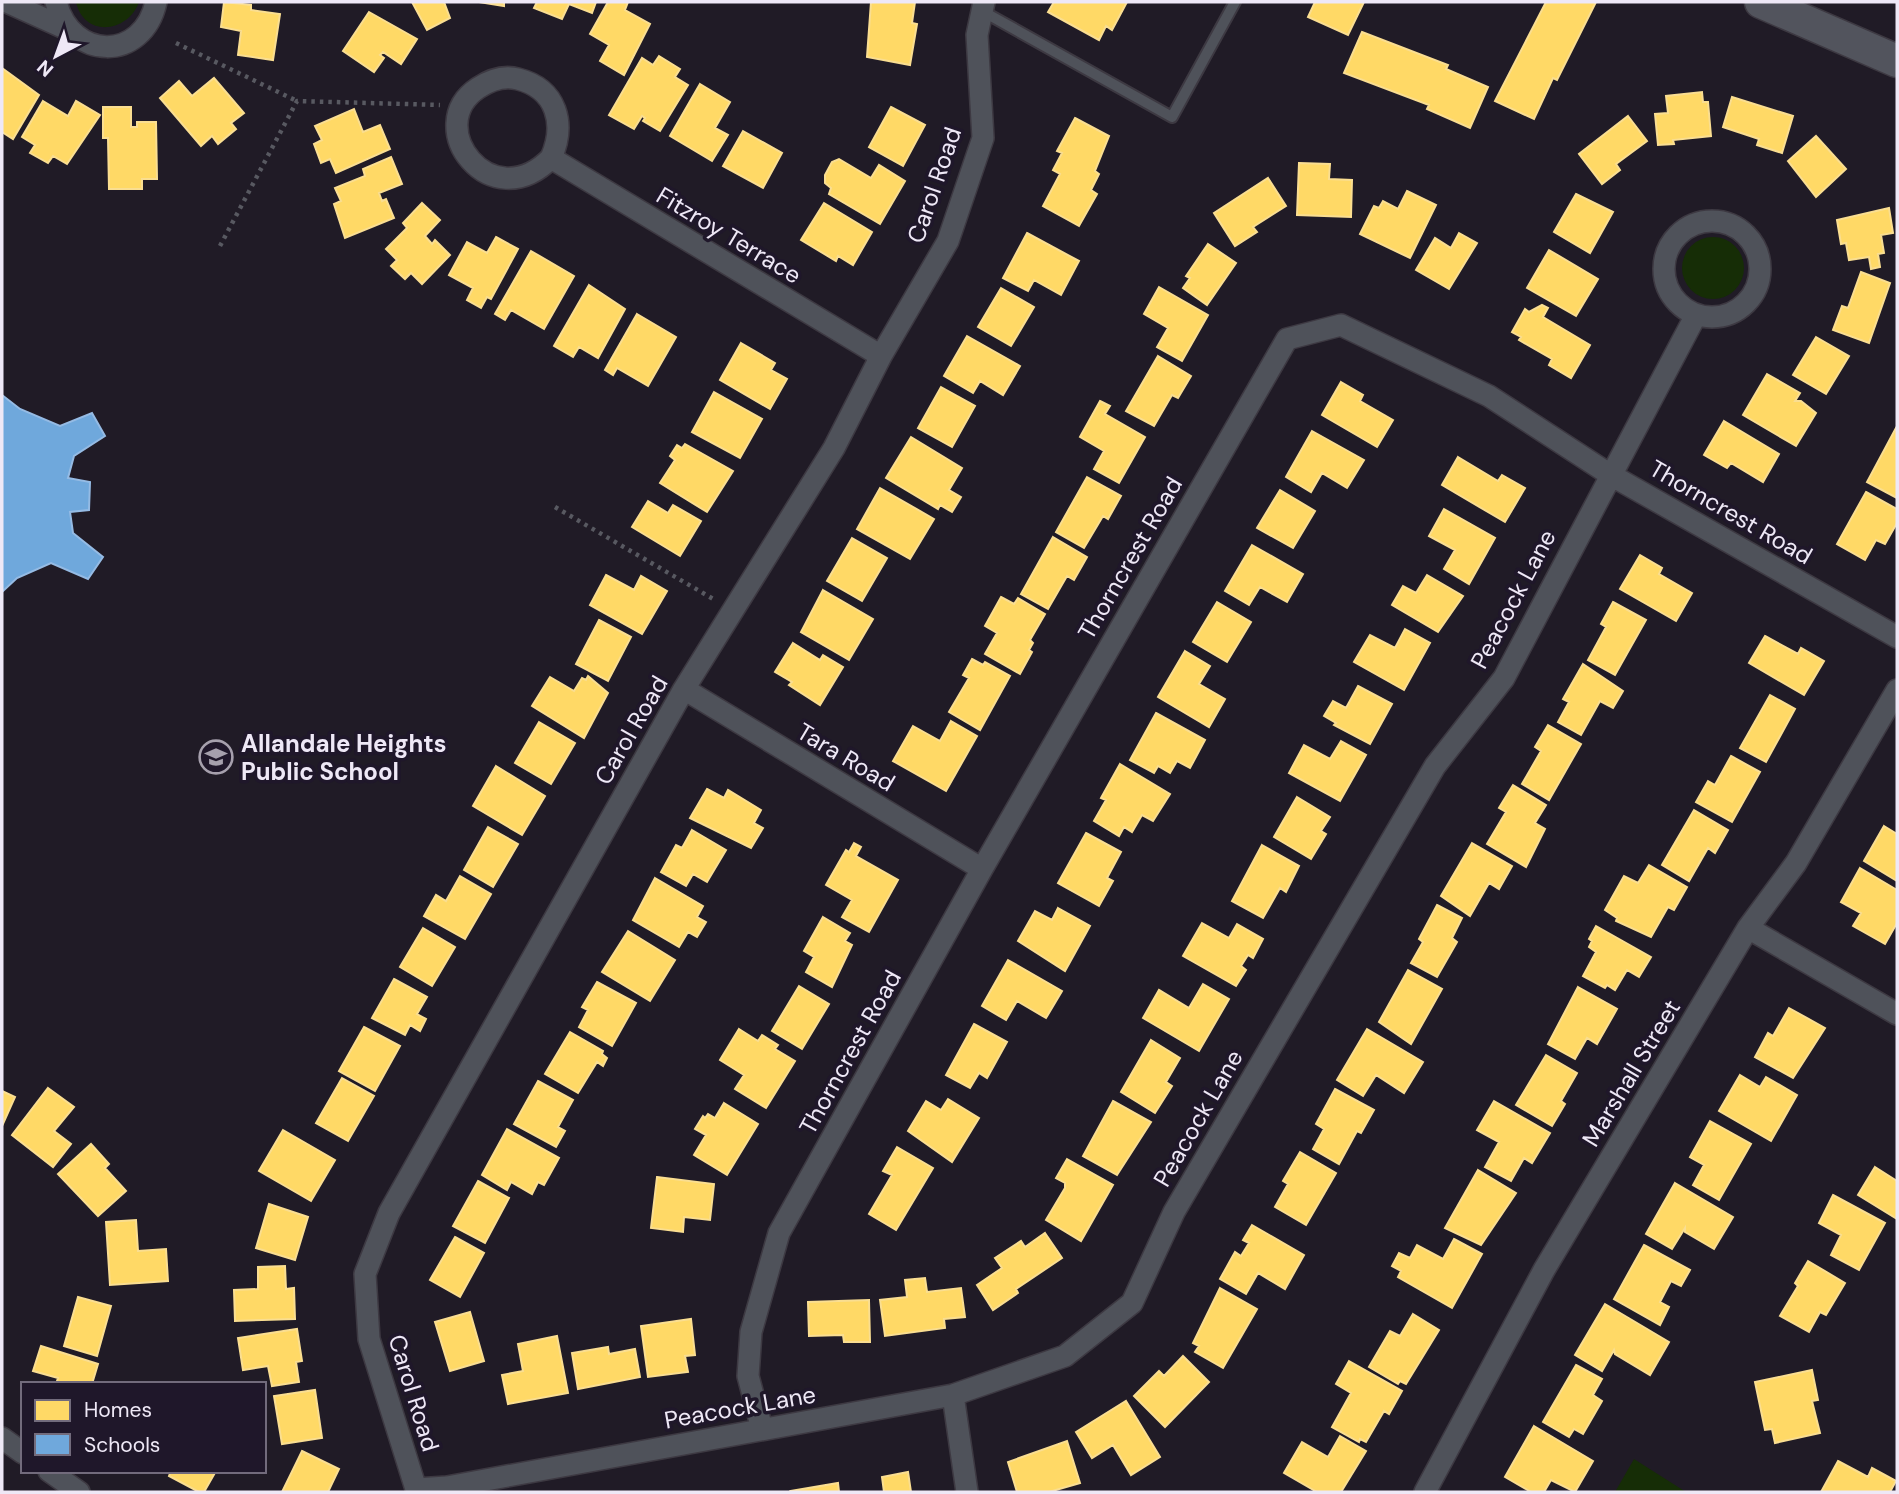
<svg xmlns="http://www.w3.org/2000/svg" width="1899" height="1494" viewBox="0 0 1899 1494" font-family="'DM Sans',sans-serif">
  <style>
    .green { fill: #162d06 }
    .homes { fill: #ffd966; stroke: #fade91; stroke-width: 2 }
    .schools { fill: #6fa8dc; stroke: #95bbe4; stroke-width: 2 }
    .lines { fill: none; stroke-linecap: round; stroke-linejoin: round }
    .lane-casing { stroke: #3d3942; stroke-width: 14 }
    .street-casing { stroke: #3d3942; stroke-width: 24 }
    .secondary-casing { stroke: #3d3942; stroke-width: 35 }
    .path { stroke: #585961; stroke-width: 4.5; stroke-dasharray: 3.5 5; stroke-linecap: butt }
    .lane { stroke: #4f525a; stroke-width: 10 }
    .street { stroke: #4f525a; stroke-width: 21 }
    .secondary { stroke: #52545d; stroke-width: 32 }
    .labels { text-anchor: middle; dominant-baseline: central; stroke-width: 7; stroke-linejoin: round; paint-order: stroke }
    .street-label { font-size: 24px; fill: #eee8f6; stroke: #1f172a }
    .poi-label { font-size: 24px; font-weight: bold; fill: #eee8f6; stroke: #1f172a; text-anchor: start }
  </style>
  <rect width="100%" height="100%" fill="#201b26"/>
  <path class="green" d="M76 2H139C128 33 84 38 76 2Z
    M1682 268a31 31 0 1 1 62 0a31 31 0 1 1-62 0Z
    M1634 1459 1686 1492H1615Z"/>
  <path class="homes" d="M224 2 251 5V10L280 14 273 60 238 55 241 31 221 27Z
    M412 2H444L450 18 427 30Z
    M479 2H504V6Z
    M537 2H596L592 13 569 4 562 19 534 8Z
    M608 2H628L625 10 650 24 624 75 600 61 609 45 590 34Z
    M871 2H915L912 23 917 24 910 65 867 57Z
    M1054 2H1127L1112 30 1106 26 1099 40 1048 12Z
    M1315 2H1364L1348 35 1308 17Z
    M1546 2H1596L1557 80 1553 78 1534 119 1495 101Z
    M369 12 417 39 401 64 383 52 380 55 384 58 374 72 343 51Z
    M1362 32 1448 65 1446 69 1488 87 1470 128 1427 109 1429 105 1344 73Z
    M659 56 680 69 675 77 688 85 660 131 643 121 645 118 642 116 634 129 609 115 642 58 653 65Z
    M2 68 39 95 13 139 2 132Z
    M214 78 244 113 231 123 236 129 218 144 212 136 201 146 160 98 179 81 192 96Z
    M700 84 730 102 715 128 728 135 712 161 670 136Z
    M1702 92 1703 102H1708L1711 136 1673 140 1674 144 1658 145 1655 114 1668 113 1666 96Z
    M1732 97 1793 116 1782 153 1757 145 1759 139 1723 127Z
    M43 101 68 116 76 101 100 115 67 164 53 156 48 163 30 153 35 145 22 137Z
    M103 107H131V127H137V122H156L157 179H142V189H109L108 138H103Z
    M891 107 925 125 903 166 869 147Z
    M354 109 363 132 380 125 390 149 336 173 330 159 321 163 314 144 322 140 315 126Z
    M1628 116 1647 141 1616 164 1620 170 1602 184 1579 154Z
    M1075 118 1109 136 1095 171 1099 174 1091 190 1097 194 1079 226 1043 206 1060 174 1053 170 1062 153 1057 151Z
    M743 131 782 153 763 188 723 166Z
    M1816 136 1846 169 1816 197 1788 161Z
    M391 157 402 184 379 193 382 201 386 199 394 218 345 238 334 204 341 201 335 188 365 176 363 169Z
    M839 159 871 178 879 165 905 181 880 224 829 194 831 188 825 183V175L832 162Z
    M1299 163 1330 164 1329 179 1352 180 1351 217 1297 215Z
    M1268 178 1286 206 1253 227 1257 232 1235 246 1214 213Z
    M1407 191 1436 205 1410 258 1360 234 1374 206 1379 208 1383 201 1398 209Z
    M1576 194 1613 212 1590 253 1554 232Z
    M422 203 440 220 425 236 432 244 435 240 450 255 422 284 411 273 405 279 391 266 397 260 386 249 407 228 403 223Z
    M824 203 872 232 853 265 838 256 836 261 801 240Z
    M1889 208 1893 233 1881 235 1884 253 1878 254 1880 267 1871 269 1869 257 1849 260 1846 243 1841 244 1837 220Z
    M1027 233 1079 261 1061 295 1034 280 1028 291 1003 278Z
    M1459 233 1477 243 1449 289 1416 270 1435 238 1451 248Z
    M496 237 518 249 491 299 487 297 481 308 467 300 473 288 449 275 467 242 487 253Z
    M1208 244 1236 263 1207 305 1183 288 1190 278 1186 276Z
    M1549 250 1598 279 1576 316 1527 288Z
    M531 251 574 276 544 329 511 310 505 320 495 314Z
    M1861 272 1890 283 1869 343 1833 330 1842 306 1848 308Z
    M589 285 625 309 598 358 579 347 573 357 554 346Z
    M1159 287 1208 315 1182 361 1157 347 1168 328 1144 314Z
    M1001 288 1034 307 1011 346 978 327Z
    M1542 305 1548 308 1543 317 1590 345 1571 378 1549 365 1552 359 1519 340 1521 337 1512 332 1525 309 1529 312Z
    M637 314 676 337 648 386 617 368 613 375 605 370Z
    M967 336 1020 366 1003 395 980 381 973 393 944 376Z
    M1816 337 1849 356 1826 394 1793 375Z
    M741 343 775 363 771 370 787 379 770 409 720 380Z
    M1158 356 1191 376 1178 398 1172 395 1154 426 1126 411Z
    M1767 374 1800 393 1795 401H1801L1816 413 1796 446 1743 415Z
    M1341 382 1363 395 1360 401 1393 420 1377 447 1322 415Z
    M941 387 975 406 952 447 918 428Z
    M714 392 762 419 740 458 692 432Z
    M1100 401 1110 406 1105 414 1145 437 1119 483 1094 469 1104 451 1080 437Z
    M1724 421 1779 454 1763 482 1731 463 1727 468 1704 455Z
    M1896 428 1897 429V498L1867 482Z
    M1312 431 1364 460 1347 488 1322 473 1311 492 1286 477Z
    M911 437 962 468 949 490 961 497 952 512 940 505 938 509 886 478Z
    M685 444 733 471 707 512 660 483 675 460 670 456 677 445 682 448Z
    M1458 457 1498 481 1502 475 1525 488 1505 522 1442 485Z
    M1087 477 1121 496 1108 519 1103 516 1084 548 1056 532Z
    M880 488 934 519 910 559 857 529Z
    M1280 490 1315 511 1293 548 1257 528Z
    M1866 492 1897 509V523L1885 544 1876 540 1865 560 1837 544Z
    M648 501 668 513 673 505 701 521 680 556 632 527Z
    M1444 509 1495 538 1469 584 1444 569 1455 550 1429 536Z
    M1053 537 1087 557 1074 580 1067 576 1048 609 1021 594Z
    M852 538 887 558 862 601 827 581Z
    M1252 545 1303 574 1287 602 1260 587 1249 605 1225 591Z
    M1640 555 1662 568 1659 574 1692 593 1676 621 1620 589Z
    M606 575 634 590 641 576 667 591 642 634 590 605Z
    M1427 575 1463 596 1438 632 1392 605 1403 586 1416 593Z
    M823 590 873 619 849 660 801 632Z
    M1001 597 1014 604 1018 598 1045 614 1030 640 1033 643 1029 650 1032 652 1020 674 985 654 997 633 985 626Z
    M1217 602 1251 622 1227 662 1193 642Z
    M1613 602 1646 620 1615 675 1588 660 1606 627 1601 624Z
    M599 620 631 637 608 681 576 664Z
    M1405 629 1430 643 1404 690 1354 662 1370 635 1395 648Z
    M1765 636 1798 654 1801 648 1824 661 1804 695 1749 663Z
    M793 643 820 660 823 655 843 667 820 705 789 685 792 682 775 672Z
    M1185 651 1210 666 1199 684 1225 699 1209 727 1158 697Z
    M972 659 983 665 985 662 1010 676 980 730 949 712 969 678 963 675Z
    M1583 664 1623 691 1613 708 1600 701 1581 735 1558 722 1569 702 1563 699Z
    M588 676 608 693 584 738 532 706 550 677 574 691 582 678 586 680Z
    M1358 686 1392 704 1370 744 1334 725 1336 723 1324 716 1333 701 1346 708Z
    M1770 695 1795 709 1766 762 1740 748Z
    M1156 713 1205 740 1190 768 1177 761 1170 773 1158 766 1154 773 1130 760Z
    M951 721 977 736 946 791 893 761 913 726 940 741Z
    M539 722 575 743 551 784 515 763Z
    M1548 725 1581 744 1549 800 1522 784 1541 751 1535 747Z
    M1341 741 1366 755 1340 801 1289 773 1304 745 1330 759Z
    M1731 756 1760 772 1732 822 1696 802 1708 781 1715 785Z
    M1120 764 1170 794 1153 821 1142 815 1132 832 1124 827 1119 836 1094 821 1106 800 1101 798Z
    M496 766 545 796 522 835 473 806Z
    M1513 785 1546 805 1535 823 1545 829 1526 867 1487 844 1506 812 1499 808Z
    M707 789 724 798 728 790 761 810 754 823 763 828 751 848 690 818Z
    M1297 797 1330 817 1321 831 1326 834 1311 859 1274 837Z
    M1694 810 1728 830 1715 853 1708 848 1689 881 1662 865Z
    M1884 826 1897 834V881L1864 861Z
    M488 827 518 844 493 887 464 870Z
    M692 830 726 850 707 882 693 874 686 886 661 872 676 845 682 848Z
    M1086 833 1121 852 1107 878 1113 881 1099 906 1058 883Z
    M854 843 861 847 856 856 898 880 869 932 842 917 852 900 826 885 846 850 849 852Z
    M1472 843 1512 866 1499 889 1489 883 1470 916 1441 896Z
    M1262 845 1299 866 1286 892 1280 888 1263 918 1232 901Z
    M1649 865 1687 887 1674 910 1668 907 1651 937 1616 921 1617 918 1605 910 1624 876 1638 883Z
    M1860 868 1897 890V923L1885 944 1853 926 1861 913 1841 902Z
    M460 876 491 894 465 939 424 916 436 895 446 901Z
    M655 878 703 906 697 917 706 922 697 937 688 932 679 947 633 920Z
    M1437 905 1462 918 1452 938 1457 942 1437 977 1411 963 1423 942 1419 939Z
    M1058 908 1090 926 1065 971 1018 941 1035 911 1052 920Z
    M823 917 850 933 845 941 852 945 832 987 806 972 814 957 804 951Z
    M1202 923 1229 938 1237 924 1263 939 1253 958 1248 955 1241 966 1246 970 1236 986 1183 956Z
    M1596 926 1651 957 1639 977 1627 970 1615 990 1607 985 1605 988 1583 976 1596 952 1589 947 1592 941 1589 939Z
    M423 928 455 947 432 986 400 967Z
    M628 931 675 960 650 1001 602 972Z
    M1008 960 1062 991 1046 1018 1017 1001 1006 1020 982 1006Z
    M1408 970 1442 989 1411 1044 1379 1022Z
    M394 979 427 997 417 1014 426 1019 420 1031 410 1025 405 1035 372 1018Z
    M597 982 636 1003 612 1046 579 1027 588 1010 582 1007Z
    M1203 984 1229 999 1199 1051 1143 1018 1159 990 1189 1008Z
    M799 986 829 1004 802 1049 772 1031Z
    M1578 987 1617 1009 1597 1044 1587 1038 1575 1059 1548 1044Z
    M1789 1008 1825 1028 1793 1078 1755 1057 1768 1033 1773 1036Z
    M974 1024 1007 1042 987 1078 979 1073 970 1088 946 1075Z
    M364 1027 400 1046 375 1091 339 1071Z
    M739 1029 758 1041 762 1035 778 1045 775 1049 795 1061 766 1108 735 1089 744 1075 720 1060Z
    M1367 1029 1423 1062 1404 1093 1376 1075 1363 1096 1337 1080Z
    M570 1032 603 1051 602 1054 607 1058 603 1066 597 1062 578 1093 545 1074Z
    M1151 1040 1180 1058 1166 1082 1172 1086 1155 1113 1121 1092Z
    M1546 1055 1577 1073 1561 1101 1565 1104 1552 1126 1516 1105Z
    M1740 1075 1760 1087 1766 1077 1797 1095 1771 1141 1719 1111Z
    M342 1078 374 1096 348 1141 316 1123Z
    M538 1081 573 1100 558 1127 565 1131 556 1147 514 1124Z
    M48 1088 74 1107 54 1131 71 1144 53 1167 12 1135Z
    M1335 1089 1374 1110 1361 1133 1357 1131 1339 1164 1313 1149 1324 1129 1316 1124Z
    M2 1091 15 1097 2 1126Z
    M948 1099 979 1118 952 1162 908 1131 926 1101 941 1110Z
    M1113 1101 1151 1122 1117 1175 1083 1156Z
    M1494 1101 1550 1133 1532 1163 1524 1158 1511 1181 1485 1167 1499 1142 1477 1130Z
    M724 1103 758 1124 727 1175 694 1155 706 1135 695 1129 703 1116 705 1118 708 1114 715 1118Z
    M1710 1121 1751 1144 1719 1200 1693 1185 1704 1165 1690 1157Z
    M507 1129 559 1158 544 1185 538 1182 532 1194 511 1182 507 1190 482 1175Z
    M283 1130 335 1160 311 1201 259 1171Z
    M91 1144 109 1164 105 1168 126 1191 98 1216 58 1174Z
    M897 1147 933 1168 896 1230 869 1214 892 1175 883 1171Z
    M1300 1152 1336 1173 1306 1225 1275 1207 1288 1184 1283 1181Z
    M1067 1159 1113 1185 1081 1241 1046 1220 1065 1188V1183L1056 1178Z
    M1875 1167 1897 1181V1219L1858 1195Z
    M1478 1170 1516 1193 1481 1245 1445 1228Z
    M657 1177 714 1184 710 1220 684 1217 683 1232 651 1228Z
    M478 1181 509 1198 485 1243 453 1226Z
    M1675 1183 1733 1217 1714 1249 1685 1232V1228L1672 1249 1646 1234Z
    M1833 1195 1885 1223 1859 1270 1831 1255 1841 1235 1819 1223Z
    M269 1204 308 1217 295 1260 256 1248Z
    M136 1220 138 1251 166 1249 168 1281 110 1285 106 1222Z
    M1252 1225 1304 1255 1285 1289 1258 1273 1246 1294 1220 1279 1235 1252 1241 1256 1249 1243 1243 1240Z
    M1045 1233 1062 1258 1016 1289 1018 1293 993 1310 977 1285 1002 1268 995 1258 1021 1241 1025 1247Z
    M455 1237 484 1253 460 1297 430 1280Z
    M1454 1239 1482 1254 1452 1308 1398 1277 1401 1271 1392 1266 1399 1253 1410 1258 1417 1245 1443 1259Z
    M1644 1245 1690 1270 1681 1286 1671 1281 1660 1302 1669 1307 1660 1325 1614 1299Z
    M1808 1261 1845 1283 1826 1315 1820 1312 1809 1332 1780 1316 1798 1286 1795 1283Z
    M285 1266 286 1289 294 1288 295 1319 235 1321 234 1290 258 1289V1267Z
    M925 1278 927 1292 961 1288 965 1317 944 1319 945 1328 885 1336 880 1300 907 1297 905 1280Z
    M1220 1288 1257 1309 1223 1368 1195 1352 1199 1346 1193 1343Z
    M78 1297 111 1306 97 1356 64 1346Z
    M869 1300 870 1342H844L843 1335 809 1336 808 1302Z
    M1605 1304 1669 1342 1650 1375 1615 1354 1614 1350 1602 1371 1575 1355Z
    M470 1312 484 1361 450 1371 435 1322Z
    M1413 1314 1439 1330 1406 1384 1400 1381 1398 1384 1369 1367 1390 1331 1400 1336Z
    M691 1319 695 1355 685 1356 688 1372 648 1377 641 1326Z
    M297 1329 302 1361 296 1362 299 1382 272 1386 268 1366 243 1370 238 1338Z
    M557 1336 568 1393 508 1404 502 1375 523 1371 518 1344Z
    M41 1346 98 1364 92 1384H56L58 1378 33 1371Z
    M608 1347 609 1354 635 1349 640 1377 578 1389 572 1353Z
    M1183 1356 1209 1382 1165 1427 1134 1396 1159 1371 1164 1376Z
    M1349 1361 1402 1391 1389 1414 1384 1411 1366 1442 1360 1439 1359 1442 1332 1427 1351 1393 1336 1384Z
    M1576 1365 1602 1379 1593 1395 1602 1401 1583 1434 1574 1429 1569 1437 1543 1422Z
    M1812 1370 1818 1400 1812 1401 1820 1433 1775 1443 1772 1429 1765 1430 1755 1382Z
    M315 1390 322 1438 282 1444 274 1396Z
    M1126 1401 1160 1457 1131 1475 1113 1445 1092 1458 1076 1432Z
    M1534 1426 1593 1461 1575 1492 1551 1480 1544 1492H1531L1505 1477Z
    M1340 1436 1366 1451 1341 1492H1317L1284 1473 1302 1442 1328 1457Z
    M1067 1441 1080 1483 1049 1492H1017L1008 1462Z
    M302 1451 339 1469 328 1492H282Z
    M1838 1461 1868 1477 1872 1468 1896 1481 1890 1492H1821Z
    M171 1471H216L204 1492H199L169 1476Z
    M908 1472 911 1492H884L882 1477Z
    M838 1483 839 1492H792L791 1491Z"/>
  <path class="schools" d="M2 395 20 409 60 426 92 413 105 436 74 456 68 478 90 482 89 510 70 512 73 533 103 557 88 579 51 563 17 578 2 592Z"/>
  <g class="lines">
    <defs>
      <path id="lane" d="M982 11 1172 117 1235 2"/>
      <path id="street" d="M7 2 69 30
        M56 2C71 61 143 62 156 2
        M551 158C566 124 557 89 518 79 503 75 490 80 478 88 421 126 491 219 551 158L881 356
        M1664 269a48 48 0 1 1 96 0a48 48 0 1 1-96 0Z
        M684 689 982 869
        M1748 928 1897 1014
        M953 1395 967 1492
        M762 1429 748 1376 751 1332 779 1233 982 869 1287 339 1341 325 1489 396 1609 474 1897 637
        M2 1438 23 1453
        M49 1471 79 1492
        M416 1489 447 1487 953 1395 1065 1356 1132 1303 1174 1212 1435 766 1504 678 1696 315
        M416 1489 369 1339 365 1274 389 1213 684 689 834 448 881 356 948 241 983 138 977 35 984 2
        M1425 1492 1544 1270 1748 928 1796 863 1897 690"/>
      <path id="secondary" d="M1761 2 1897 61"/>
    </defs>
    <use href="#lane" class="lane-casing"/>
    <use href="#street" class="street-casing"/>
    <use href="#secondary" class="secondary-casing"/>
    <path class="path" d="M176 43 297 101
      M220 246 297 101 440 105
      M555 507 715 600"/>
    <use href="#lane" class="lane"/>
    <use href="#street" class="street"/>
    <use href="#secondary" class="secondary"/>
  </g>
  <defs>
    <symbol id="school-ring" viewBox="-11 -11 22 22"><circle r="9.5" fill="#1f172a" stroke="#a6a0ad" stroke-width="1.5"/><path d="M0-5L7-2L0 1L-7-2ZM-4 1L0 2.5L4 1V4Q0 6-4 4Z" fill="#a6a0ad"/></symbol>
  </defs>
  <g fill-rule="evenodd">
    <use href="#school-ring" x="197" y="738" width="38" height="38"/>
  </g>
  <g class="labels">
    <g class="street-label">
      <text transform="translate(934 185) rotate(-71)">Carol Road</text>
      <text transform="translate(729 235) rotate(31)">Fitzroy Terrace</text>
      <text transform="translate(1731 512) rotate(30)">Thorncrest Road</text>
      <text transform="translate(1130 558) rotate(-60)">Thorncrest Road</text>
      <text transform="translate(1513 599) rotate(-62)">Peacock Lane</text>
      <text transform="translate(631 730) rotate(-60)">Carol Road</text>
      <text transform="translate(846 757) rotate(31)">Tara Road</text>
      <text transform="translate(850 1052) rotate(-61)">Thorncrest Road</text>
      <text transform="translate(1631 1073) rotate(-59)">Marshall Street</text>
      <text transform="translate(1198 1118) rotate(-60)">Peacock Lane</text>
      <text transform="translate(414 1393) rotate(73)">Carol Road</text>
      <text transform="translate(740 1407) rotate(-10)">Peacock Lane</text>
    </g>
    <g class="poi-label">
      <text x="241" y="743">Allandale Heights<tspan x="241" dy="28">Public School</tspan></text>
    </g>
  </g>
  <rect width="1899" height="1494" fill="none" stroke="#eee8f6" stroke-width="7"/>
  <rect x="21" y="1382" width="245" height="91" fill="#1f172a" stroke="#726b7c" stroke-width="2"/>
  <rect x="35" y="1400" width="35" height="21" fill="#ffd966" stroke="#726b7c" stroke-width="2"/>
  <text x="84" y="1417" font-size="21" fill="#eee8f6">Homes</text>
  <rect x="35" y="1434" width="35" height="21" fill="#6fa8dc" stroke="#726b7c" stroke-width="2"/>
  <text x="84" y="1452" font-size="21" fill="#eee8f6">Schools</text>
  <g transform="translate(56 56) rotate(221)" stroke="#1f172a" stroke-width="5" paint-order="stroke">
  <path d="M0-5L12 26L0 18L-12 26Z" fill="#eee8f6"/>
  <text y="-10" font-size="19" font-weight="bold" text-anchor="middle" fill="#eee8f6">N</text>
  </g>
</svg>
